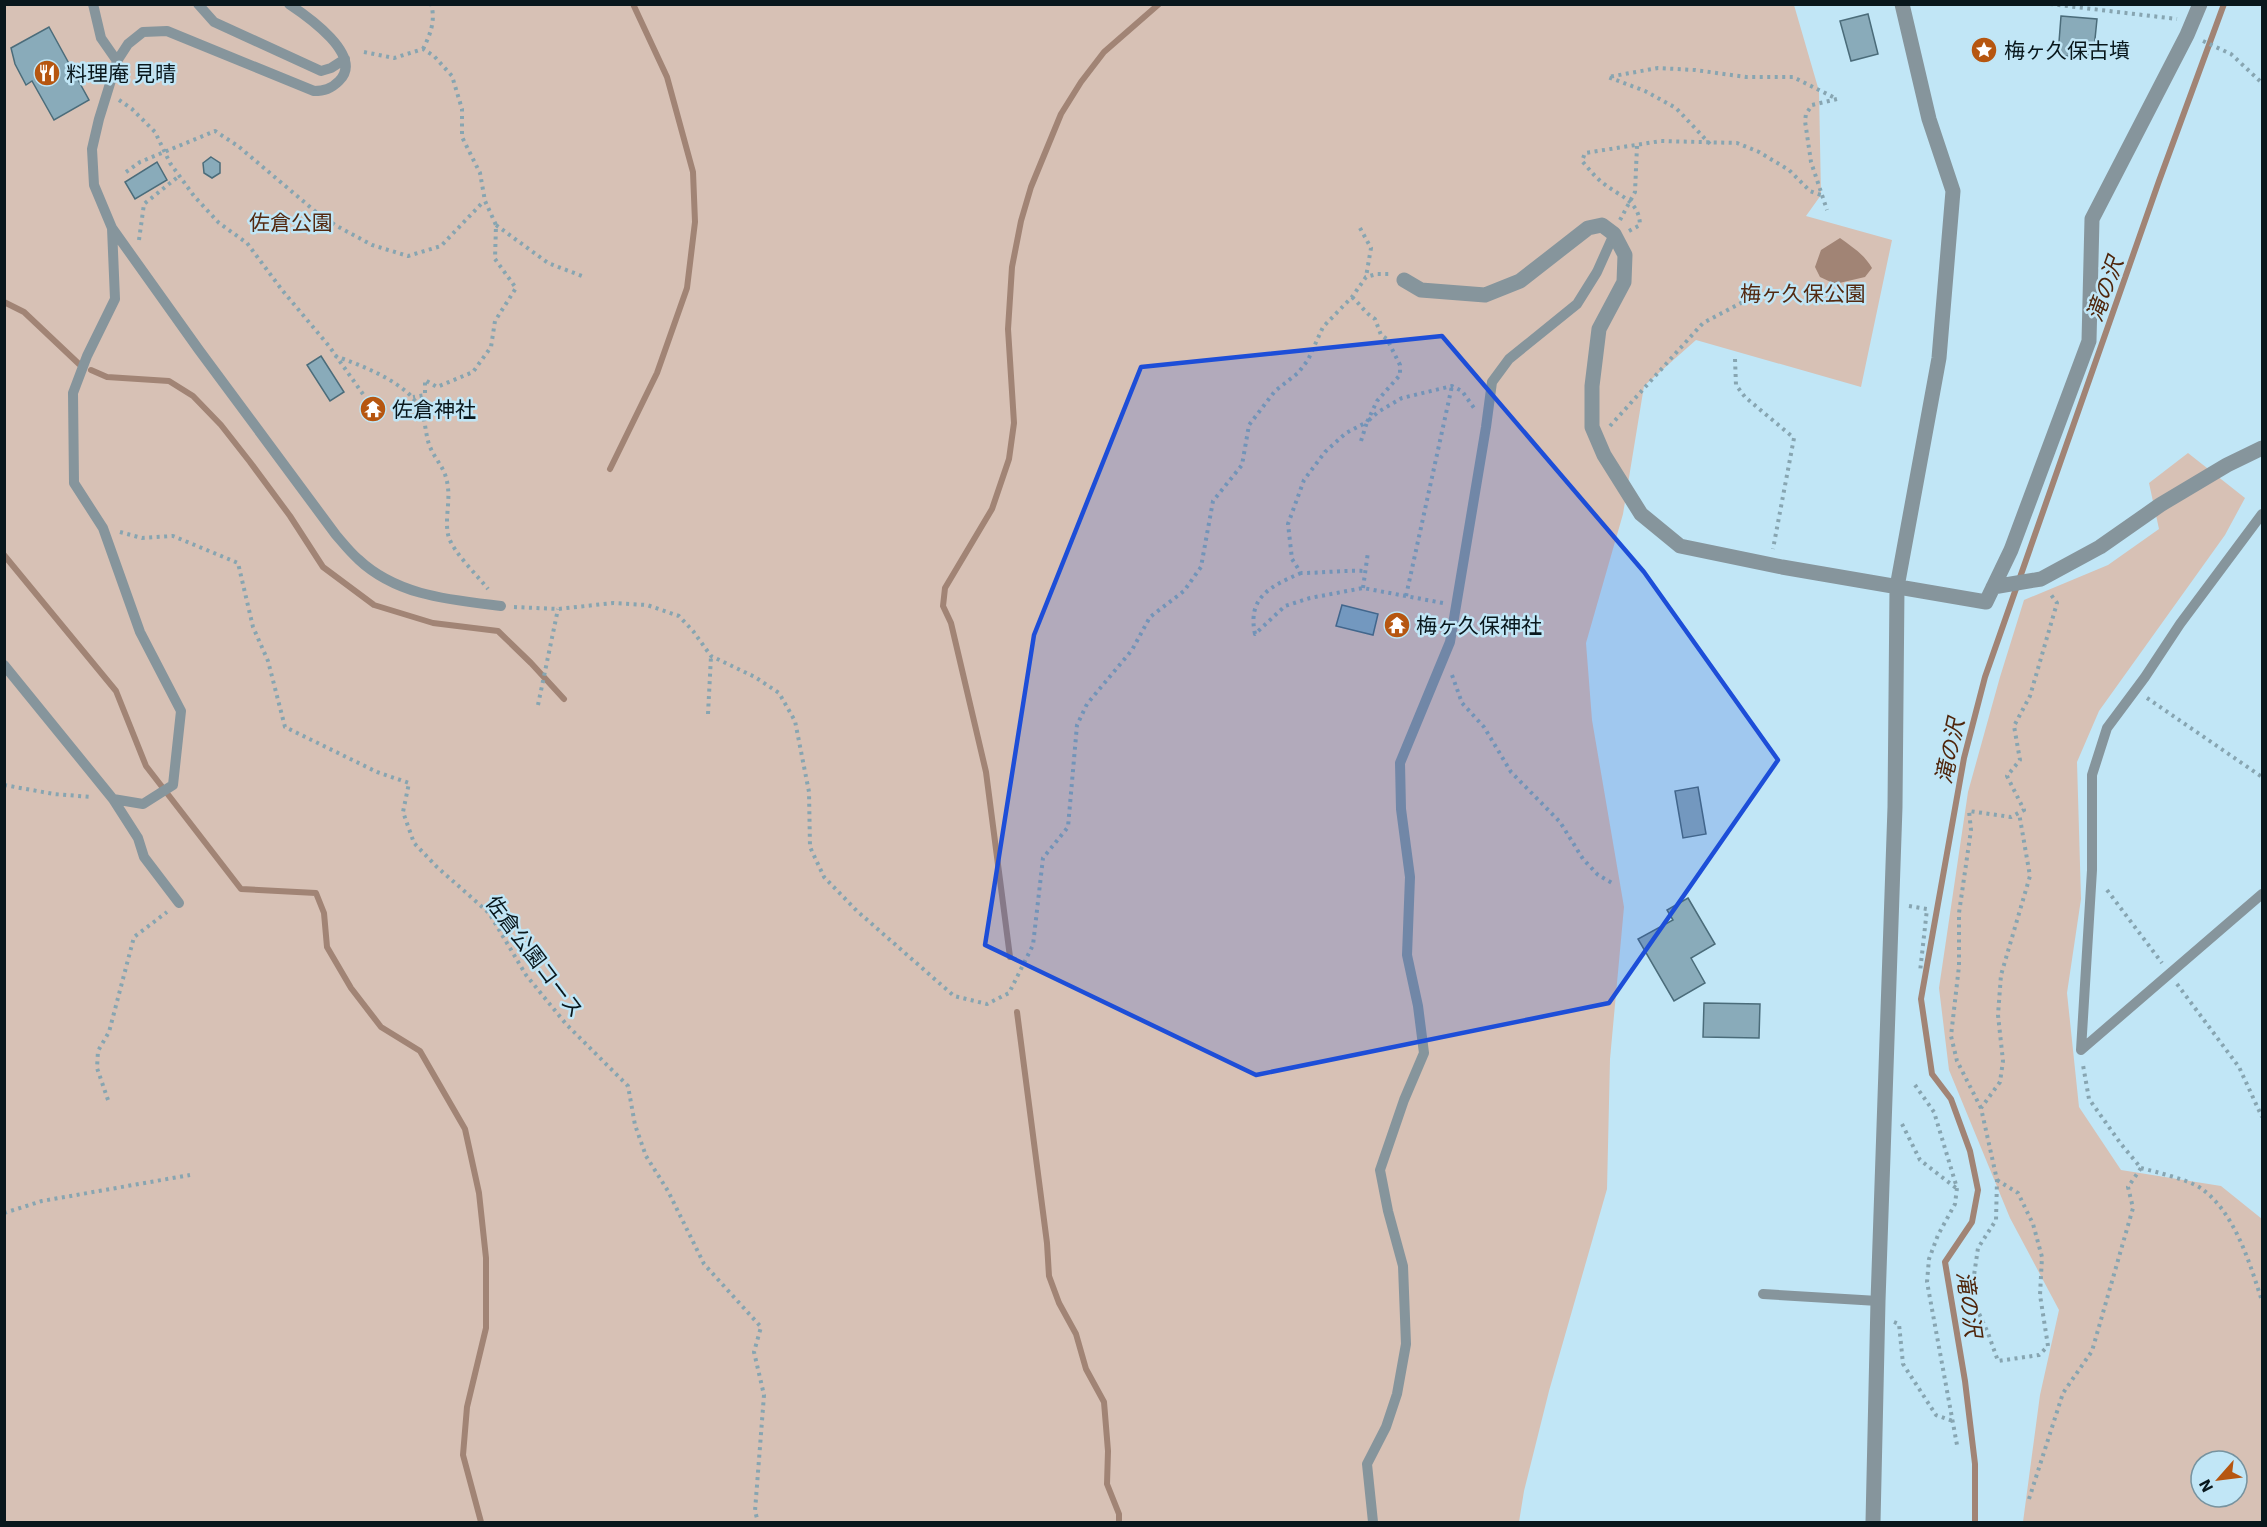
<svg xmlns="http://www.w3.org/2000/svg" width="2267" height="1527" viewBox="0 0 2267 1527" font-family="'IBM Plex Sans','Noto Sans JP',sans-serif">
  <style>
    .green { fill: #d7c1b5; fill-rule: evenodd }
    .water { fill: #a18475 }
    .lines { fill: none; stroke-linecap: round; stroke-linejoin: round }
    .stream { stroke: #a18475; stroke-width: 6 }
    .building { fill: #89abba; stroke: #4b6c7a; stroke-width: 1.5 }
    .path { stroke: #87a5b1; stroke-width: 4; stroke-dasharray: 3 4.5; stroke-linecap: butt }
    .lane { stroke: #86959c; stroke-width: 10 }
    .street { stroke: #86959c; stroke-width: 15 }
    .marked { fill: #1d4ed8; fill-opacity: 0.2; stroke: #1d4ed8; stroke-width: 4.5; stroke-linejoin: round }
    .labels { text-anchor: middle; dominant-baseline: central; stroke-width: 5; stroke-linejoin: round; paint-order: stroke }
    .poi-label { font-size: 21px; fill: #09171c; stroke: #c1e6f6; text-anchor: start }
    .park-label { font-size: 21px; fill: #532910; stroke: #c1e6f6 }
    .street-label { font-size: 21px; fill: #09171c; stroke: #c1e6f6 }
    .water-label { font-size: 22px; font-style: italic; fill: #4f250b; stroke: #c1e6f6 }
  </style>
  <rect width="100%" height="100%" fill="#c1e6f6"/>
  <path class="green" d="M5 5H1794L1819 91 1821 195 1806 216 1892 240 1861 387 1696 340 1644 386 1623 514 1586 643 1592 720 1624 907 1610 1059 1607 1189 1549 1391 1524 1491 1519 1522H5Z
    M2188 453 2245 498 2225 535 2099 711 2077 762 2081 899 2067 993 2079 1107 2121 1170 2221 1186 2262 1219V1522H2023L2040 1395 2059 1310 2010 1218 1949 1070 1939 988 1968 792 2000 677 2024 600 2108 565 2159 529 2149 483ZM2201 1461H2237V1497H2201Z"/>
  <path class="water" d="M1840 238C1852 247 1864 254 1872 268L1865 277 1835 284 1820 277 1815 267 1821 250Z"/>
  <g class="lines">
    <path class="stream" d="M4 302 24 312 79 364
      M91 370 107 377 169 381 193 396 221 425 250 462 290 516 323 567 374 605 433 623 498 631 531 663 564 699
      M610 469 657 373 687 288 695 222 693 172 667 77 633 4
      M4 555 116 691 146 766 241 889 316 893 324 913 327 947 351 988 381 1027 420 1051 465 1129 479 1193 486 1258V1328L467 1407 463 1455 481 1522
      M1010 957 986 772 951 623 943 606 945 588 992 509 1009 459 1014 423 1008 329 1012 267 1021 221 1031 187 1061 114 1081 82 1104 52 1159 4
      M1017 1012 1047 1243 1049 1276 1059 1303 1076 1334 1086 1369 1104 1402 1108 1451 1107 1484 1119 1514V1522
      M1975 1522V1464L1965 1381 1945 1262 1972 1222 1978 1190 1970 1151 1951 1099 1932 1074 1921 999 1964 758 1985 677 2159 181 2224 4"/>
  </g>
  <path class="building" d="M1868 14 1878 54 1851 61 1840 21Z
    M2061 16 2097 19 2093 59 2058 55Z
    M49 27 89 100 54 120 32 81 26 85 15 64 11 48Z
    M211 157 220 163V173L212 178 204 173 203 163Z
    M157 162 167 180 135 199 125 182Z
    M321 356 344 392 330 401 307 365Z
    M374 397 385 411 373 421 361 407Z
    M1342 605 1378 614 1373 635 1336 626Z
    M1698 787 1706 834 1683 838 1675 791Z
    M1688 898 1715 944 1691 958 1705 983 1674 1001 1638 939 1673 920 1667 910Z
    M1704 1003 1760 1004 1759 1038 1703 1037Z"/>
  <g class="lines">
    <path class="path" d="M2050 4 2177 19
      M2203 41 2231 54 2262 83
      M423 49C430 35 436 21 431 4
      M364 52 394 58 423 49 434 56 452 76 462 109V137L480 173 485 201 496 225 495 259 516 288 495 321 491 347 473 372 437 387 425 380V395L413 397
      M119 100 132 109 155 132 170 163 194 196 219 223 247 243 282 290 329 346 365 397
      M1710 144 1676 108 1645 91 1608 77 1658 68 1695 70 1746 77H1793L1837 99 1812 105 1806 114 1805 121 1811 162 1827 210
      M126 172 140 162 215 131 238 146 316 212 335 225 372 245 408 256 441 246 484 201
      M1620 220 1635 192 1637 146
      M496 225 548 263 582 276
      M1360 228 1371 248 1366 277
      M1629 231 1640 225C1639 200 1620 197 1603 183 1595 177 1589 169 1582 161L1585 153 1661 141 1737 143 1759 152 1789 170 1810 191 1821 195
      M139 240 144 204 179 176
      M1352 297C1361 305 1366 314 1375 319L1381 335 1387 339 1400 365V375L1377 401 1367 422 1346 433 1325 452 1304 480 1288 524 1292 559 1301 573C1323 573 1344 570 1365 571
      M335 356C361 365 411 384 421 411 426 422 425 434 430 447 437 463 446 468 448 488 450 504 444 523 449 538 455 554 477 575 488 589
      M1735 359 1736 385 1745 397 1794 438 1773 549
      M1610 426 1703 323 1758 294
      M1361 441 1367 422 1378 412 1402 398 1452 386 1462 391 1474 408
      M120 532 142 538 173 536 238 563 253 627 268 661 285 727 377 772 409 783 403 812 414 843 437 867 489 913 526 975 566 1024 628 1086 635 1125 646 1156 668 1191 704 1264 761 1327 754 1352 764 1395 755 1511 758 1522
      M1301 573C1271 586 1247 597 1255 634L1285 606 1310 598 1363 588 1443 603
      M1363 588 1368 552
      M1406 596 1452 386
      M514 607 558 609 613 603 647 605 679 616 693 631 711 656 755 677 779 693 795 721 809 792 810 847 824 877 857 911 954 996 987 1004 1009 993 1033 945 1043 858 1068 827 1077 725 1087 704 1132 650 1150 617 1184 591 1201 567 1213 501 1242 465 1249 425 1275 391 1298 373 1308 360 1323 327 1352 297 1366 277 1377 274H1390
      M1452 675 1462 703 1484 727 1511 772 1560 822 1583 859 1598 875 1612 883
      M2147 698 2262 777
      M538 705 558 609
      M708 714 711 656
      M4 785 54 794 92 797
      M2107 890 2162 963
      M1909 906 1927 909 1920 972
      M2177 984 2239 1067 2262 1117
      M1915 1085 1934 1112 1957 1188 1955 1204 1938 1235 1929 1259 1927 1282 1957 1445
      M108 1100 97 1068 98 1051 109 1032 134 937 167 912
      M1981 1108 1957 1061 1951 1036 1959 966V913L1971 830 1969 811 2011 817 2024 810 2007 776 2020 760 2014 726 2030 696 2057 603 2049 592
      M1902 1124 1920 1160 1956 1188
      M2141 1168C2156 1172 2190 1180 2202 1189 2235 1213 2250 1264 2262 1301
      M1997 1180 2018 1193 2033 1224 2042 1257 2040 1295 2048 1346 2039 1355 1998 1361 1988 1333 1971 1296 1978 1248 1996 1220 1997 1180 1981 1108 2000 1082 2003 1061 1998 1015 2001 975 2030 876 2019 813
      M4 1213 42 1201 190 1175
      M1894 1322 1899 1324 1903 1364 1936 1415 1953 1421
      M2029 1499 2063 1393 2092 1351 2133 1208 2128 1187 2141 1168 2121 1144 2089 1099 2083 1065"/>
    <path class="lane" d="M93 4 101 38 117 61
      M198 4 214 22 321 71 331 68 345 59
      M289 4C307 16 365 56 339 81 331 89 324 91 314 91L167 31 143 32 128 44 117 61 99 119 92 149 94 185 112 228 199 350 336 535C343 543 350 552 358 559 397 596 451 600 501 606
      M112 228 115 299 87 356 73 393 74 483 103 528 140 632 181 711 173 785 143 804 113 799
      M4 665 113 799 138 838 144 857 179 903
      M2081 1050 2092 870V775L2107 728 2145 677 2180 624 2262 514
      M2081 1050 2262 894
      M1763 1294 1878 1301
      M1373 1522 1367 1464 1386 1427 1397 1394 1406 1344 1403 1266 1388 1211 1380 1170 1404 1100 1424 1053 1418 1006 1407 955 1410 877 1401 809 1400 763 1450 642 1486 427 1492 382 1509 359 1577 304 1597 272 1614 234"/>
    <path class="street" d="M1404 280 1421 290 1485 295 1520 281 1588 228 1602 225 1614 234 1625 255 1624 282 1599 329 1592 386V427L1604 455 1641 514 1680 546 1782 567 1986 602 2011 550 2089 341 2092 219 2187 35 2200 4
      M1993 587 2041 579 2100 547 2160 505 2227 465 2262 448
      M1873 1522 1878 1301 1895 807 1897 587 1939 358 1953 191 1929 119 1902 4"/>
  </g>
  <path class="marked" d="M1442 336 1644 572 1778 760 1609 1003 1256 1075 985 945 1034 635 1141 367Z"/>
  <defs>
    <symbol id="sight-disc" viewBox="-11 -11 22 22"><circle r="9.5" fill="#b65610" stroke="#c1e6f6"/><path d="M0-6L1.8-2.2L6-1.7L2.9 1.2L3.7 5.4L0 3.3L-3.7 5.4L-2.9 1.2L-6-1.7L-1.8-2.2Z" fill="#fff"/></symbol>
    <symbol id="restaurant-disc" viewBox="-11 -11 22 22"><circle r="9.5" fill="#b65610" stroke="#c1e6f6"/><path d="M-5-6h1v4h1v-4h1v4h1v-4h1v5L-1.5 .5V6h-2V.5L-5-1ZM5-6V6H3V1.5H1.5Q1.5-4 5-6Z" fill="#fff"/></symbol>
    <symbol id="temple-disc" viewBox="-11 -11 22 22"><circle r="9.5" fill="#b65610" stroke="#c1e6f6"/><path d="M0-6L5-2H3V0L6.5 2.5H4V6H1.5V3h-3V6H-4V2.5H-6.5L-3 0V-2H-5Z" fill="#fff"/></symbol>
  </defs>
  <g fill-rule="evenodd">
    <use href="#sight-disc" x="1969" y="35" width="30" height="30"/>
    <use href="#restaurant-disc" x="32" y="58" width="30" height="30"/>
    <use href="#temple-disc" x="358" y="394" width="30" height="30"/>
    <use href="#temple-disc" x="1382" y="610" width="30" height="30"/>
  </g>
  <g class="labels">
    <g class="poi-label">
      <text x="2004" y="50">梅ヶ久保古墳</text>
      <text x="66" y="73">料理庵 見晴</text>
      <text x="392" y="409">佐倉神社</text>
      <text x="1416" y="625">梅ヶ久保神社</text>
    </g>
    <g class="park-label">
      <text x="291" y="222">佐倉公園</text>
      <text x="1803" y="293">梅ヶ久保公園</text>
    </g>
    <g class="street-label">
      <text transform="translate(535 956) rotate(53)">佐倉公園コース</text>
    </g>
    <g class="water-label">
      <text transform="translate(2104 289) rotate(-70)">滝の沢</text>
      <text transform="translate(1949 751) rotate(-78)">滝の沢</text>
      <text transform="translate(1970 1304) rotate(82)">滝の沢</text>
    </g>
  </g>
  <rect width="2267" height="1527" fill="none" stroke="#09171c" stroke-width="12"/>
  <g transform="translate(2219 1479) rotate(242)"><circle r="28" fill="#c1e6f6" stroke="#77939f" stroke-width="1.5"/>
  <path d="M0-4.5L10 22L0 15L-10 22Z" fill="#b65610"/>
  <text y="-9" font-size="16" font-weight="bold" text-anchor="middle" fill="#09171c">N</text>
  </g>
</svg>
